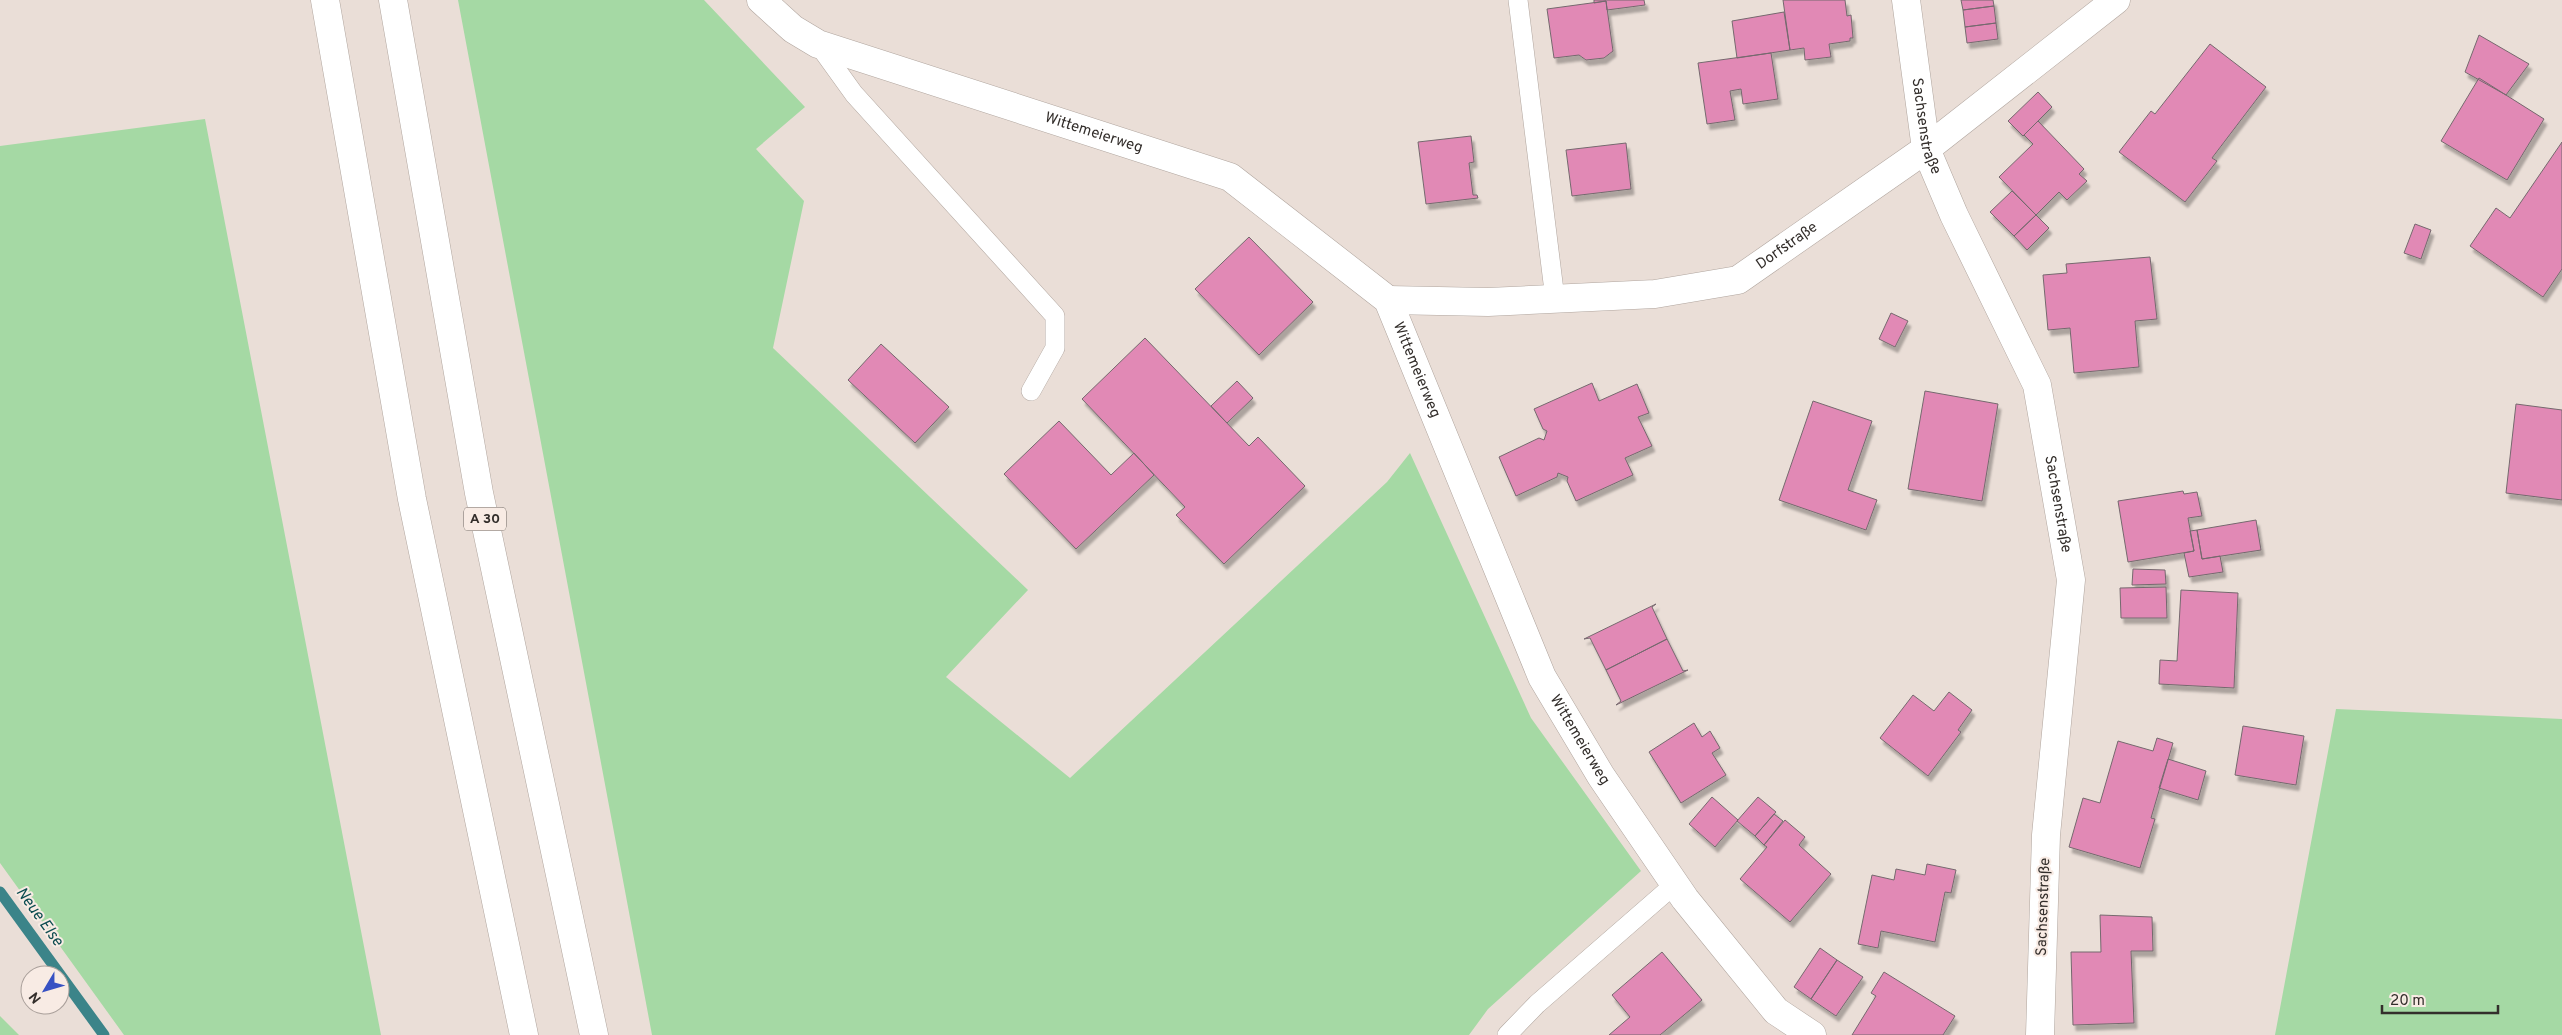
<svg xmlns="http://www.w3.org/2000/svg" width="2562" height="1035" viewBox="0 0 2562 1035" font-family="Overpass,sans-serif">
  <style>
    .green { fill: #a5d9a4 }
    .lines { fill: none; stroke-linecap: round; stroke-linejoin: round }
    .stream { stroke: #3b8489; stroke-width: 11 }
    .building { fill: #e189b5; stroke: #75696e; filter: url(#shadow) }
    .service-casing { stroke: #b0a59e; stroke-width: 20 }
    .minor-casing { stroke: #b0a59e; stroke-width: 29 }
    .motorway-casing { stroke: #b0a59e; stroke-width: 29 }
    .service { stroke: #fff; stroke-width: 19 }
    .minor { stroke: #fff; stroke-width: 28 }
    .motorway { stroke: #fff; stroke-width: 28 }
    .labels { text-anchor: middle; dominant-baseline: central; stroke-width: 4; stroke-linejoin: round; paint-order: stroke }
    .shield { fill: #f8ebe4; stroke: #6e6762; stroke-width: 1 }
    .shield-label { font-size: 14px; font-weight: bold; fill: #332e2b }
    .street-label { font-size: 15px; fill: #332e2b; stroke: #f8ebe4 }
    .water-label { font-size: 16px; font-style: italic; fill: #0c4c50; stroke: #f8ebe4 }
  </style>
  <defs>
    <filter id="shadow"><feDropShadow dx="3" dy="5.5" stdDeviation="1" flood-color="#0004"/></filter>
  </defs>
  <rect width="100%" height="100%" fill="#eaded7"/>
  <path class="green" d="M458 0H704L805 107 756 149 804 201 773 348 1028 590 946 677 1070 778 1387 482 1410 453 1531 718 1641 871 1488 1009 1469 1035H652Z
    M205 119 381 1035H124L0 863V146Z
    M2336 709 2562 719V1035H2275Z
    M0 1016 19 1035H0Z"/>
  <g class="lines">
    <path class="stream" d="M0 892 104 1035"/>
  </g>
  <path class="building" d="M1594 0H1644L1645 5 1607 10 1606 1 1594 3Z
    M1783 0H1845L1847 16 1851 15 1853 38H1850V41L1829 44 1831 57 1805 60 1804 48 1790 50Z
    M1961 0H1993L1994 6 1963 10Z
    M1606 1 1613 51 1604 58 1586 60 1579 55 1554 58 1547 9Z
    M1994 6 1996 23 1965 27 1963 10Z
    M1784 12 1790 50 1737 58 1732 21Z
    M1996 23 1998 39 1967 43 1965 27Z
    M2479 35 2529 64 2506 95 2465 72Z
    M2210 44 2266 87 2212 158 2217 161 2185 202 2119 152 2151 111 2155 114Z
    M1771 53 1778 99 1743 104 1741 89 1730 91 1735 120 1707 124 1698 63Z
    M2479 78 2544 119 2507 180 2441 141Z
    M2038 92 2052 107 2023 136 2008 121Z
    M2038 121 2084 169 2079 174 2087 181 2067 200 2059 192 2036 215 1999 177 2033 144 2024 135Z
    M1471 136 1474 162 1469 163 1473 195H1477L1478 198 1426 204 1418 142Z
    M2562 142V269L2543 297 2470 246 2496 208 2510 218Z
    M1626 143 1631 189 1572 196 1566 150Z
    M2012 191 2036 215 2014 236 1990 212Z
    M2036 215 2049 228 2027 250 2014 236Z
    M2415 224 2431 230 2421 259 2404 253Z
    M1249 237 1313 302 1259 355 1195 289Z
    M2150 257 2157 319 2135 321 2139 367 2074 373 2070 328 2048 330 2043 275 2067 273 2066 264Z
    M1891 313 1908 321 1895 347 1879 339Z
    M1145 338 1249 446 1258 437 1305 486 1224 564 1176 515 1185 507 1082 399Z
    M881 344 949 407 915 443 848 380Z
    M1237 381 1253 398 1227 423 1211 406Z
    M1592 383 1599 401 1637 384 1649 413 1638 417 1652 446 1625 458 1633 475 1576 501 1567 481 1568 477 1558 473 1557 477 1516 496 1499 457 1539 438 1544 440 1547 431 1543 429 1534 409Z
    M1925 391 1998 404 1982 501 1908 489Z
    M1813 401 1872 421 1848 490 1877 500 1866 530 1779 500Z
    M2516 404 2562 410V500L2506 493Z
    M1059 421 1111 475 1134 453 1154 475 1076 549 1004 474Z
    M2183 491 2184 494 2197 492 2202 516 2188 518 2194 551 2128 562 2118 501Z
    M2256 520 2261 550 2202 559 2197 530Z
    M2197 530 2202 559 2220 556 2223 572 2189 577 2184 553 2194 551 2190 531Z
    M2133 569 2165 570 2166 584 2132 585Z
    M2166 587 2167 618H2121L2120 588Z
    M2181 590 2238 593 2234 688 2159 684 2160 660 2177 661Z
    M1656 604 1652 607 1667 639 1606 670 1590 638 1584 639Z
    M1667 639 1683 671 1688 670 1616 705 1621 701 1606 670Z
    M1949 692 1972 710 1958 730 1961 732 1928 776 1880 738 1913 695 1934 711Z
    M1694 723 1702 737 1710 731 1720 748 1712 753 1726 775 1681 803 1649 752Z
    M2243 726 2304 736 2296 785 2235 775Z
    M2157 738 2173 743 2151 818 2155 819 2140 868 2069 847 2083 798 2100 803 2118 741 2153 751Z
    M2168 759 2206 771 2198 800 2159 788Z
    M1712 797 1738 820 1715 847 1689 824Z
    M1758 797 1776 812 1755 836 1737 821Z
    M1774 814 1783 821 1764 845 1755 836Z
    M1785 820 1805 837 1799 845 1831 874 1790 922 1740 879 1767 847 1764 845Z
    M1927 864 1956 870 1951 893 1945 892 1935 942 1881 931 1878 948 1858 944 1872 875 1894 880 1896 869 1925 875Z
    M2100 915 2152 917 2153 951H2131L2134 1023 2073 1025 2071 952H2101Z
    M1820 948 1837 960 1811 999 1794 987Z
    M1662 952 1702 1000 1660 1035H1609L1630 1017 1612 995Z
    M1837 960 1863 977 1836 1016 1811 999Z
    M1884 972 1955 1016 1943 1035H1852L1876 996 1871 993Z"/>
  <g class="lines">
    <defs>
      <path id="service" d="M1518 0 1555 299
        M818 44 854 94 1055 316V348L1031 391
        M1507 1035 1537 1004 1675 884"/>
      <g id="minor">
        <path id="s1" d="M761 0 793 29 818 44 1230 177 1388 300 1542 677 1601 776 1685 899 1776 1011 1812 1035"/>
        <path id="s2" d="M1906 0 1926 149 1954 215 2037 385 2071 580 2046 835 2040 1035"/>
        <path id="s3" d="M1388 300 1488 302 1655 294 1738 280 1926 149 2116 0"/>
      </g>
      <path id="motorway" d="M325 0 412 499 524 1035
        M393 0 479 493 594 1035"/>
    </defs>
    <use href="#service" class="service-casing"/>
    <use href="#minor" class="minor-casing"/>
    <use href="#motorway" class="motorway-casing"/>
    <use href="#service" class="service"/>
    <use href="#minor" class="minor"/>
    <use href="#motorway" class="motorway"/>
  </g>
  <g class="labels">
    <rect class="shield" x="464" y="507.5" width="42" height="23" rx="4"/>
    <g class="shield-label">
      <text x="485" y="519">A 30</text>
    </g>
    <g class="street-label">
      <text stroke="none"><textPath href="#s2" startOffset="128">Sachsenstraße</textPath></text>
      <text stroke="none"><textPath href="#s1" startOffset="362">Wittemeierweg</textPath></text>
      <text stroke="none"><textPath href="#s3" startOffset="411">Dorfstraße</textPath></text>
      <text stroke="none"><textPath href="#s1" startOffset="781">Wittemeierweg</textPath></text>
      <text stroke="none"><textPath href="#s2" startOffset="532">Sachsenstraße</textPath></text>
      <text stroke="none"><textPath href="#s1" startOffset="1186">Wittemeierweg</textPath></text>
      <text transform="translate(2044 907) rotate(-88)">Sachsenstraße</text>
    </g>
    <g class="water-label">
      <text transform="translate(39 917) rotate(54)">Neue Else</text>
    </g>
  </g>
  <g transform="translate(45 990) rotate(232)"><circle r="24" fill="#f8ebe4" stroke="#a99f9a"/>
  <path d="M0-4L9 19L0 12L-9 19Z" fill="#3751c3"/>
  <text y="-8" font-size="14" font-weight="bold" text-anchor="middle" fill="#332e2b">N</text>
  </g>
  <path d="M2382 1005v8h116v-8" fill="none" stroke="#332e2b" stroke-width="2.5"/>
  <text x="2390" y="1005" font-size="15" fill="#332e2b" stroke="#f8ebe4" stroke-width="4" paint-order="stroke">20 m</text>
</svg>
